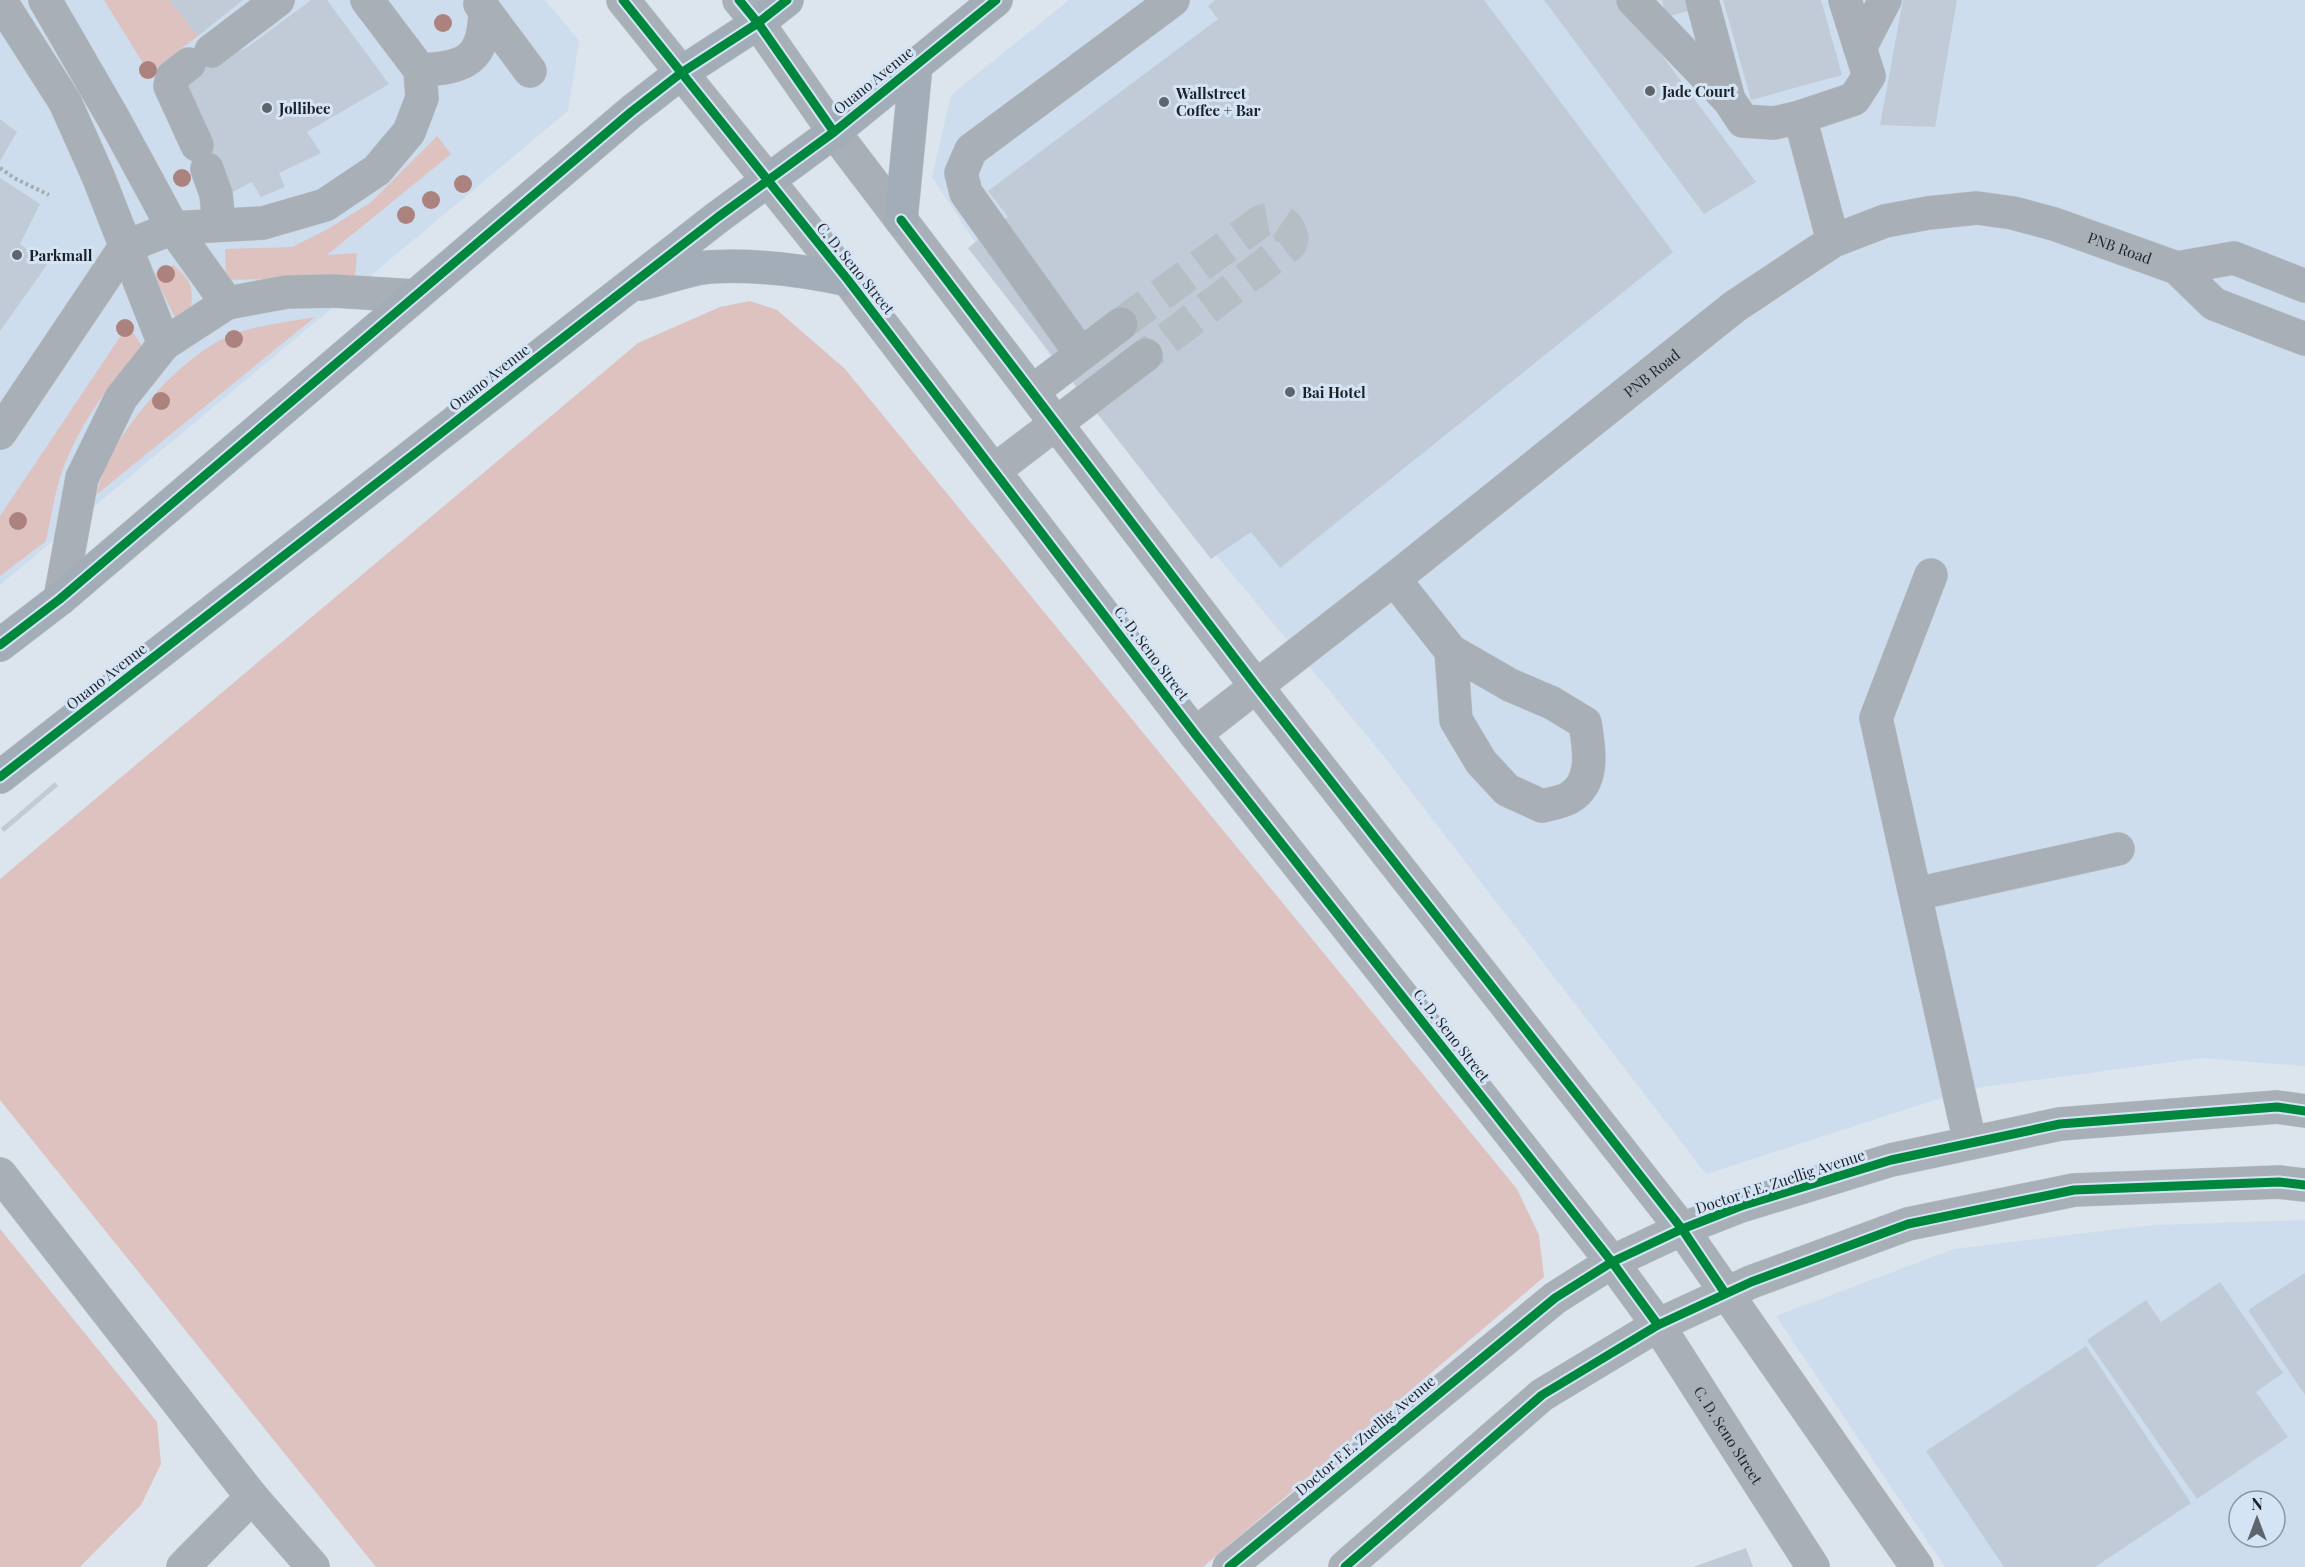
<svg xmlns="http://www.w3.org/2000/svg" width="2305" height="1567" viewBox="0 0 2305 1567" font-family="'Playfair Display',serif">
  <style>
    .built { fill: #cddded; fill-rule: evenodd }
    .green { fill: #ddc2c0 }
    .building { fill: #c0cbd7 }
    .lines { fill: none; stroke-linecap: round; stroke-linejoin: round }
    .minor-tunnel { stroke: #b5bdc5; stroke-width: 33; stroke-dasharray: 33 16; stroke-linecap: butt }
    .minor-casing { stroke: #bbc1c8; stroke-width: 34 }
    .highway-casing { stroke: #bbc1c8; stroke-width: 34 }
    .path { stroke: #a6acb3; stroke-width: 4; stroke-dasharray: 3 3; stroke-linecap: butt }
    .minor { stroke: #a8afb7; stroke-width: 33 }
    .highway { stroke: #a2adb7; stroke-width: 33 }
    .cycleway-casing { stroke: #d4e4f5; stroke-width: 13 }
    .cycleway { stroke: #00873e; stroke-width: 9 }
    .tree { fill: #ac827e }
    .poi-dot { fill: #5f656c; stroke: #d4e4f5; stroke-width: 2 }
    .labels { text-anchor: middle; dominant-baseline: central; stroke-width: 6; stroke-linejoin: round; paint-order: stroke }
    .street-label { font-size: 15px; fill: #1b2127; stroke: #d4e4f5 }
    .poi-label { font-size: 15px; font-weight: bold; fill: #1b2127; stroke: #d4e4f5; text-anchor: start }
  </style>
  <rect width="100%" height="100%" fill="#dce4ed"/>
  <path class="built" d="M0 0H545L579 41 568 111 0 585Z
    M1069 0H2305V1066L2202 1058 1969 1089 1706 1174 1383 755 1049 354 932 177 951 95Z
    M2305 1220V1567H1945L1776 1316 1954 1249 2153 1225ZM2239 1501H2275V1537H2239Z"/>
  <path class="green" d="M104 0H169L198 36 149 73Z
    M437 136 451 154 327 255 357 253 355 277 226 280 225 249 292 247 326 230 370 203Z
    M174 265C189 280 194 284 191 306L175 317 153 274Z
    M750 301 777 310 845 369 1517 1189 1539 1235 1544 1277 1203 1567H376L0 1100V879L638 343 720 307Z
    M315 317 96 495C100 483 103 471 109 460 130 416 184 355 229 336 256 325 287 322 315 317Z
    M128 325 142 346C113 380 86 415 68 456 56 483 52 513 46 541L0 576V516Z
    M0 1229 157 1422 161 1464 141 1505 80 1567H0Z"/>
  <path class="building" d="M169 0H243L198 36Z
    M311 0H327L389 84 307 132 321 153 279 173 285 187 261 197 252 182 223 197 175 81 185 57 218 60 248 47Z
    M1215 0H1484L1673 252 1280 568 1251 532 1211 559 968 248 1008 217 988 191 1218 19 1208 6Z
    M1544 0H1621L1756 182 1704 214Z
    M1662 0H1688L1691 10 1666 17Z
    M1723 0H1821L1842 75 1751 100Z
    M1903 0H1957L1935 127 1880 125Z
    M0 119 17 132 0 161Z
    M0 178 40 204 20 244 47 265 0 331Z
    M55 782 58 786 4 832 2 830 1 828Z
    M2305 1273V1395L2248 1310Z
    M2220 1282 2283 1373 2256 1392 2288 1437 2197 1499 2087 1340 2146 1300 2161 1322Z
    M2086 1346 2191 1503 2095 1567H2004L1926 1451Z
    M1746 1548 1753 1567H1693Z"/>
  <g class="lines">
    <path class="minor-tunnel" d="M1121 324 1260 222C1274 215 1289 221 1292 238L1290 245 1146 355"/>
    <defs>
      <g id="minor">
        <path d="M0 0 65 102 98 176 164 344"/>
        <path d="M45 0 115 121 173 228 227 303"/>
        <path id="s1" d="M623 0 848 280 1195 734 1612 1262 1658 1325 1813 1567"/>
        <path d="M739 0 758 23 834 132 1256 686 1682 1229 1917 1567"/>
        <path d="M1633 0 1727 98"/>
        <path d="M1702 0 1729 100 1743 121 1774 123 1800 117 1854 99 1869 76 1845 0"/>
        <path d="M480 4 530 71"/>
        <path d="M1860 48 1885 0"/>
        <path d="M211 51 278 0"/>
        <path d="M189 64 172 77 170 86 197 145"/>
        <path d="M420 70C466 68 484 60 485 11"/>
        <path d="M1800 117 1833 241"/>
        <path d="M207 169 216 194 219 225"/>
        <path d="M2177 268 2234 258 2305 286"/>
        <path d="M1081 354 966 193 961 173 971 150 1173 0"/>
        <path d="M1033 391 1121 324"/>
        <path d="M0 433 125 247 173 228 263 223 325 205 377 170 409 132 422 98 420 70 367 0"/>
        <path d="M995 470 1146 355"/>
        <path d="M1931 575 1876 718 1970 1143"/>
        <path d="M1394 579 1451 651 1510 685 1552 703 1585 723C1589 748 1596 782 1569 798 1562 802 1550 804 1542 806L1507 790 1481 762 1456 720 1451 651"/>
        <path d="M60 599 82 478 121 398 164 344 227 303 287 292 334 291 415 296"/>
        <path id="s2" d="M1195 734 1394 579 1734 307 1833 241 1885 221 1928 213 1977 208 2013 213 2054 224 2177 268 2214 304 2305 339"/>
        <path d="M1916 894 2118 849"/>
        <path d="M0 1174 252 1497 313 1567"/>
        <path d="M183 1567 252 1497"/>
        <path d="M1229 1567 1555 1298 1612 1262 1682 1229 1741 1206 1891 1160 2060 1124 2277 1107 2305 1111"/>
        <path d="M1345 1567 1542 1395 1658 1325 1751 1282 1908 1224 2074 1190 2279 1182 2305 1185"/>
      </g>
      <path id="highway" d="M901 220 916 65
        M641 284C663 279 687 269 709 267 756 264 802 270 848 280
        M0 645 60 599 631 112 681 73 758 23 787 0
        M0 777 718 217 834 132 996 0"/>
    </defs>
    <use href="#minor" class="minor-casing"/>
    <use href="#highway" class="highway-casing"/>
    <path class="path" d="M0 168 14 178 49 195"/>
    <use href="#minor" class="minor"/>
    <use href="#highway" class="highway"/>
    <defs>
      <path id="cycleway" d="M623 0 848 280 1195 734 1612 1262 1658 1325
        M739 0 758 23 834 132
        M901 220 1256 686 1682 1229 1725 1293
        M0 645 60 599 631 112 681 73 758 23 787 0
        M0 777 718 217 834 132 996 0
        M1229 1567 1555 1298 1612 1262 1682 1229 1741 1206 1891 1160 2060 1124 2277 1107 2305 1111
        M1345 1567 1542 1395 1658 1325 1751 1282 1908 1224 2074 1190 2279 1182 2305 1185"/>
    </defs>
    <use href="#cycleway" class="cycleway-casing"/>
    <use href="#cycleway" class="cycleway"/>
  </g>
  <g class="tree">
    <circle cx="443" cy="23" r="9"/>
    <circle cx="148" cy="70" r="9"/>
    <circle cx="182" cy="178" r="9"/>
    <circle cx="463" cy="184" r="9"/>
    <circle cx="431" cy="200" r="9"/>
    <circle cx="406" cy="215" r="9"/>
    <circle cx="166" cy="274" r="9"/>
    <circle cx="125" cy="328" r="9"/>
    <circle cx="234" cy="339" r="9"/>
    <circle cx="161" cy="401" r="9"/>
    <circle cx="18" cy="521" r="9"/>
  </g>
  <g class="poi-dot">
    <circle cx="1650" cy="91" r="6"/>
    <circle cx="1164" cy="102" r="6"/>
    <circle cx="267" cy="108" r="6"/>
    <circle cx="17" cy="255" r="6"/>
    <circle cx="1290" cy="392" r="6"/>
  </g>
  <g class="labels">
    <g class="street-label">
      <text transform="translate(873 80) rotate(-39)">Ouano Avenue</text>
      <text stroke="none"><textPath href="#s2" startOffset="1104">PNB Road</textPath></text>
      <text transform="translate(856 268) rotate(51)">C. D. Seno Street</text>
      <text stroke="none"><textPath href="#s2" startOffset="582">PNB Road</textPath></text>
      <text transform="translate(489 377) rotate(-38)">Ouano Avenue</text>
      <text transform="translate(1152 653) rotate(53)">C. D. Seno Street</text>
      <text transform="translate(106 676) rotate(-38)">Ouano Avenue</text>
      <text transform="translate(1452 1035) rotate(52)">C. D. Seno Street</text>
      <text transform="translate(1780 1181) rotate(-18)">Doctor F.E. Zuellig Avenue</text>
      <text transform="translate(1365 1435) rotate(-40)">Doctor F.E. Zuellig Avenue</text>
      <text stroke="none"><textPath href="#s1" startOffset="1812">C. D. Seno Street</textPath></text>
    </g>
    <g class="poi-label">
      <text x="1662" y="91">Jade Court</text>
      <text x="1176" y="93">Wallstreet<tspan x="1176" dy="17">Coffee + Bar</tspan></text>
      <text x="279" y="108">Jollibee</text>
      <text x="29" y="255">Parkmall</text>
      <text x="1302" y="392">Bai Hotel</text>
    </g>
  </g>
  <g transform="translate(2257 1519)"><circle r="28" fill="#d4e4f5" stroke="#8a96a3" stroke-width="1.5"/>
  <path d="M0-4.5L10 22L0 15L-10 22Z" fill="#5f656c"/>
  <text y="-9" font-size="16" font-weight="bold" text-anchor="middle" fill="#1b2127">N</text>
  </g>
</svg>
